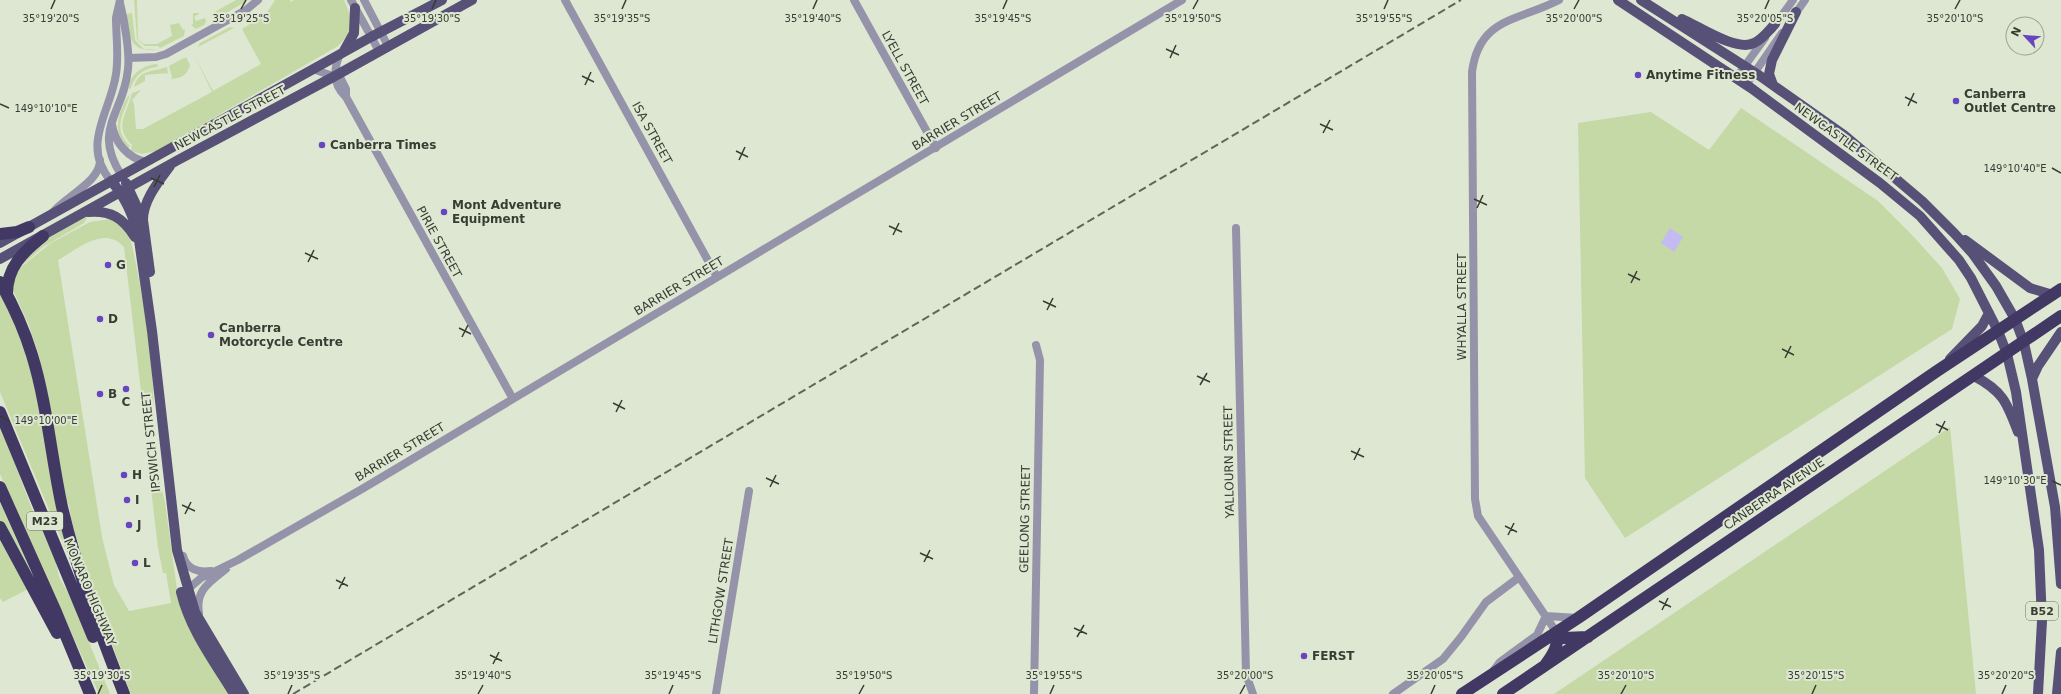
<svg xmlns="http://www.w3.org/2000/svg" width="2061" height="694" viewBox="0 0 2061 694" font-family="'DejaVu Sans',sans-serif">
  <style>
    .green { fill: #c4d9a5 }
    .water { fill: #c4bcf1 }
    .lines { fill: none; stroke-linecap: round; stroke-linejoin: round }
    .minor { stroke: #9593a9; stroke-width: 8 }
    .major { stroke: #575077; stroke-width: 10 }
    .highway { stroke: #413964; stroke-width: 12 }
    .rail { stroke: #60665a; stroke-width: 2; stroke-dasharray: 8 4; stroke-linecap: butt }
    .ticks { fill: none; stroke: #383c33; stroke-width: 1.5 }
    .poi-dot { fill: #6645be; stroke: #dee7d2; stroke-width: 1.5 }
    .labels { text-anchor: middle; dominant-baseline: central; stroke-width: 4; stroke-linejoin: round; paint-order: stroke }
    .shield { fill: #dee7d2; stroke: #6a6f63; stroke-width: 1 }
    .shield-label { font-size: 11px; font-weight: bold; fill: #383c33 }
    .street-label { font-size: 12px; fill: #383c33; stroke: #dee7d2 }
    .poi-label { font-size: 12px; font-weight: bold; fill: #383c33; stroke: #dee7d2; text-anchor: start }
    .ticks-label { font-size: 10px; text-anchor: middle; fill: #383c33; stroke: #dee7d2; stroke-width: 4; stroke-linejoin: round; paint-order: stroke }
  </style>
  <rect width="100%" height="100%" fill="#dee7d2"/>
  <path class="green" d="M134 0H137L138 39 144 44H157L172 36 170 25 179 23 183 30 185 29 184 36 160 48 158 46H145L137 39Z
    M236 0H248L218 18 214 17 211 14Z
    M275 0H290L291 2 294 0H344L350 15 351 32 338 46 156 151 142 154 131 151 132 145C113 126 127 115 132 93L141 90 132 100 134 104 136 129H143L212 92 194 55 213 91 261 64 242 29 249 25 248 23 268 11Z
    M132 13 135 40 144 49H157C130 54 127 34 127 14Z
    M193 13H200L194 17 196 21 205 18 206 21 204 25 196 29 191 25 193 24Z
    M230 27 234 28 198 47 200 43Z
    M186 57 190 65C187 76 181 78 171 79L172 77 169 66Z
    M157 64 158 67C145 68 135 74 131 88L129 89C129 74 143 65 157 64Z
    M167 67 169 79 168 73 145 75V81L134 87C139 69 153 72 167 67Z
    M130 95C123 116 112 128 130 146L128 148C116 135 115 125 122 108 124 103 125 99 130 95Z
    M1741 108 1878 201 1912 235 1942 268 1960 299 1952 329 1625 538 1585 478 1578 123 1651 112 1709 150Z
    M88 216 84 223 43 247 19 268V262L46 239Z
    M111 219 128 231C137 257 161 397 151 418 150 421 147 423 145 425L124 247C104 225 78 249 58 260L102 537 114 585 129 611 171 603 166 573H163L158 548 148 463H153L156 466 165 502 178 597 230 694H131L91 589 71 518 69 505 65 498 39 356 28 323 11 286 19 269 51 243 90 222Z
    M0 291 28 357 70 560 0 392Z
    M0 425 32 509 56 562 59 577 72 600 110 694H99L0 474Z
    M1950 427 1976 694H1554Z
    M0 503 32 574 0 521Z
    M0 537 28 589 3 602 0 598Z"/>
  <path class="water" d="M1670 228 1683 237 1674 252 1661 243Z"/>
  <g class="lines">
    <path class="minor" d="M351 0 379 51
      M364 0 388 46
      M565 0 717 277
      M854 0 936 148
      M120 3C124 19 130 52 128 69 124 114 91 129 122 176
      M1793 17 1805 0
      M1772 29 1793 0
      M340 54C333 70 333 85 346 97L513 399
      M129 58 156 57 166 54 246 10 258 0
      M313 69 341 79 346 89V97
      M1736 78 1765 38
      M1746 85 1782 33
      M112 125C115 143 128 158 146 162
      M111 181C80 145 111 111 116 74 119 55 116 36 116 18 117 12 119 6 120 0
      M53 212C65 197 101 181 100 160
      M1236 228 1246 674 1253 694
      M183 556C186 569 199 573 211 571
      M187 590 201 578 238 560 362 489 1182 0
      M199 613C195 590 210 582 226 569
      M1546 616 1578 618
      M1557 633 1478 516 1475 499 1472 72C1479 17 1519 21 1559 0
      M1494 670 1500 662 1537 635 1546 616
      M716 694 749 491
      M1034 694 1040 360 1036 345
      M1393 694 1443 659 1461 637 1486 602 1518 578"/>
    <path class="major" d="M1618 0 1751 88 1880 183 1920 216 1959 260 1971 278 1998 331 2007 354 2016 392 2039 550 2042 621 2038 694
      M1641 0 1760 76 1844 135 1922 201 1955 234 1973 254 1996 286 2015 319 2024 343 2032 379 2055 507 2061 584
      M1682 19C1700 27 1737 52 1754 43 1763 39 1769 30 1775 24
      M344 51 354 33 355 8
      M1773 85 1769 74 1772 60 1796 12
      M111 181C125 196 132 214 138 233L152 331 177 550 195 612 244 694
      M126 183 143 220 150 272
      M88 212C111 210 123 218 135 237
      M143 220C143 200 159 181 170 166
      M1965 240 2030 288 2053 295
      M0 243 371 37 442 0
      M0 259 178 160 335 76 472 0
      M1950 359 1982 326 1989 313
      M1974 376C2003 391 2007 403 2018 432
      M2032 379 2038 366 2061 332
      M181 592C190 630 214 661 234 694
      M2057 694 2061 652"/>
    <path class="highway" d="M0 234 17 232 29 227
      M0 282C13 305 24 329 32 355 47 404 51 456 62 507 77 571 100 633 124 694
      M7 294C7 267 23 252 43 236
      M0 412 93 637
      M0 487 56 612 90 694
      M0 527 57 633
      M1557 633 1563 638 1588 637
      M1546 664C1553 654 1559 645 1557 633
      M1462 694 1578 618 1937 371 2061 289
      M1503 694 2061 316"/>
    <path class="rail" d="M293 694 1461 0"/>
  </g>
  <path class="ticks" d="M51 9 55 0M241 9 246 0M432 9 436 0M622 9 626 0M813 9 817 0M1003 9 1007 0M1193 9 1198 0M1384 9 1388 0M1574 9 1579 0M1765 9 1769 0M1955 9 1960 0M1166 49 1179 55M1170 58 1176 45M582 76 594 82M585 85 591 72M1905 97 1917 103M0 104 9 108M1908 106 1914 93M1320 124 1333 130M1323 133 1330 120M736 151 748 157M739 160 745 147M2052 168 2061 173M151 178 164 184M154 187 160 175M1474 199 1487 205M1477 208 1483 195M889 226 902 232M893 235 899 223M305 253 318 259M308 262 314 250M1628 274 1640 280M1631 283 1637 271M1043 301 1056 307M1047 310 1053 298M459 328 471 334M462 337 468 325M1782 349 1794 355M1785 358 1791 346M1197 376 1210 382M1200 385 1207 373M613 403 625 409M616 412 622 400M0 416 9 421M1936 424 1948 430M1939 433 1945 421M1351 451 1364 457M1354 460 1360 448M766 478 779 484M2052 481 2061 485M770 487 776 475M182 505 195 511M185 514 191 502M1505 526 1517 532M1508 535 1514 523M920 553 933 559M924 562 930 550M336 580 348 586M339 589 345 577M1659 601 1671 607M1662 610 1668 598M1074 628 1087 634M1077 637 1084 625M490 655 502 661M493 664 499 652M98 694 102 685M288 694 292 685M478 694 483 685M669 694 673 685M859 694 864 685M1050 694 1054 685M1240 694 1245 685M1431 694 1435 685M1621 694 1626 685M1812 694 1816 685M2002 694 2006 685"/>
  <g class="poi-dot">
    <circle cx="1638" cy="75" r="4"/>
    <circle cx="1956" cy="101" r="4"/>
    <circle cx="322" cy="145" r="4"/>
    <circle cx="444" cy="212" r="4"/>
    <circle cx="108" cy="265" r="4"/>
    <circle cx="100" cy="319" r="4"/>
    <circle cx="211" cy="335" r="4"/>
    <circle cx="126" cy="389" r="4"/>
    <circle cx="100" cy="394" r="4"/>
    <circle cx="124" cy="475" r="4"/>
    <circle cx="127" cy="500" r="4"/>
    <circle cx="129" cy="525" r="4"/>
    <circle cx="135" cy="563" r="4"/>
    <circle cx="1304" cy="656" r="4"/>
  </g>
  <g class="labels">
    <g class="shield">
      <rect x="27" y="512" width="36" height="18" rx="3"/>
      <rect x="2026" y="602" width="32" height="18" rx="3"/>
    </g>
    <g class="shield-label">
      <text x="45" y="521">M23</text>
      <text x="2042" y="611">B52</text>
    </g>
    <g class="street-label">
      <text transform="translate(905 68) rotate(61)">LYELL STREET</text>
      <text transform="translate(230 118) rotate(-28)">NEWCASTLE STREET</text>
      <text transform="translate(957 121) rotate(-31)">BARRIER STREET</text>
      <text transform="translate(652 133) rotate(61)">ISA STREET</text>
      <text transform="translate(1846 142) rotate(36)">NEWCASTLE STREET</text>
      <text transform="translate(439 242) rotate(61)">PIRIE STREET</text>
      <text transform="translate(679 286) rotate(-31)">BARRIER STREET</text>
      <text transform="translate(1462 307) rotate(-90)">WHYALLA STREET</text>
      <text transform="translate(151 442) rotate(-96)">IPSWICH STREET</text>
      <text transform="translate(400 452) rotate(-31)">BARRIER STREET</text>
      <text transform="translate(1229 462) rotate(-91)">YALLOURN STREET</text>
      <text transform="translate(1774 494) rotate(-34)">CANBERRA AVENUE</text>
      <text transform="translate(1025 519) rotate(-89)">GEELONG STREET</text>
      <text transform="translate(721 591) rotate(-81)">LITHGOW STREET</text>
      <text transform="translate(90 592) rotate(67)">MONARO HIGHWAY</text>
    </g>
    <g class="poi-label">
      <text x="1646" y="75">Anytime Fitness</text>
      <text x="1964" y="94">Canberra<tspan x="1964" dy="14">Outlet Centre</tspan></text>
      <text x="330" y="145">Canberra Times</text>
      <text x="452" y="205">Mont Adventure<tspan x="452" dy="14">Equipment</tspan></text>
      <text x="116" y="265">G</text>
      <text x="108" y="319">D</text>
      <text x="219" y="328">Canberra<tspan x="219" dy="14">Motorcycle Centre</tspan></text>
      <text x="108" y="394">B</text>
      <text x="126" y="402" text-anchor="middle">C</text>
      <text x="132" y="475">H</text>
      <text x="135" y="500">I</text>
      <text x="137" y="525">J</text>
      <text x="143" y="563">L</text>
      <text x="1312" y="656">FERST</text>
    </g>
  </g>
  <g class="ticks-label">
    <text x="51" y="22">35°19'20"S</text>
    <text x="432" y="22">35°19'30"S</text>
    <text x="622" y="22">35°19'35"S</text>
    <text x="813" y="22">35°19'40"S</text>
    <text x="1003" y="22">35°19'45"S</text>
    <text x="1193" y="22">35°19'50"S</text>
    <text x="1384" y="22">35°19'55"S</text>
    <text x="1574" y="22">35°20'00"S</text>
    <text x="1765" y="22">35°20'05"S</text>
    <text x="1955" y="22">35°20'10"S</text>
    <text x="241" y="22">35°19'25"S</text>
    <text x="46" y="112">149°10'10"E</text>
    <text x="2015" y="172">149°10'40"E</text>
    <text x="46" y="424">149°10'00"E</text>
    <text x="2015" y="484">149°10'30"E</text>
    <text x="102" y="679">35°19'30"S</text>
    <text x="292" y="679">35°19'35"S</text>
    <text x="483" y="679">35°19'40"S</text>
    <text x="673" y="679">35°19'45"S</text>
    <text x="864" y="679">35°19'50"S</text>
    <text x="1054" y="679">35°19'55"S</text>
    <text x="1245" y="679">35°20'00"S</text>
    <text x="1435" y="679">35°20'05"S</text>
    <text x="1626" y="679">35°20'10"S</text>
    <text x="1816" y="679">35°20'15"S</text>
    <text x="2006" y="679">35°20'20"S</text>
  </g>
  <g transform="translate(2025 36) rotate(296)"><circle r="19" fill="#dee7d2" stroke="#9ca392"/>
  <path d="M0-3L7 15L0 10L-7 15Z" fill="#6645be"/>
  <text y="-6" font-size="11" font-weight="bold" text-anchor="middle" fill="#383c33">N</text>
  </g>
</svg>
